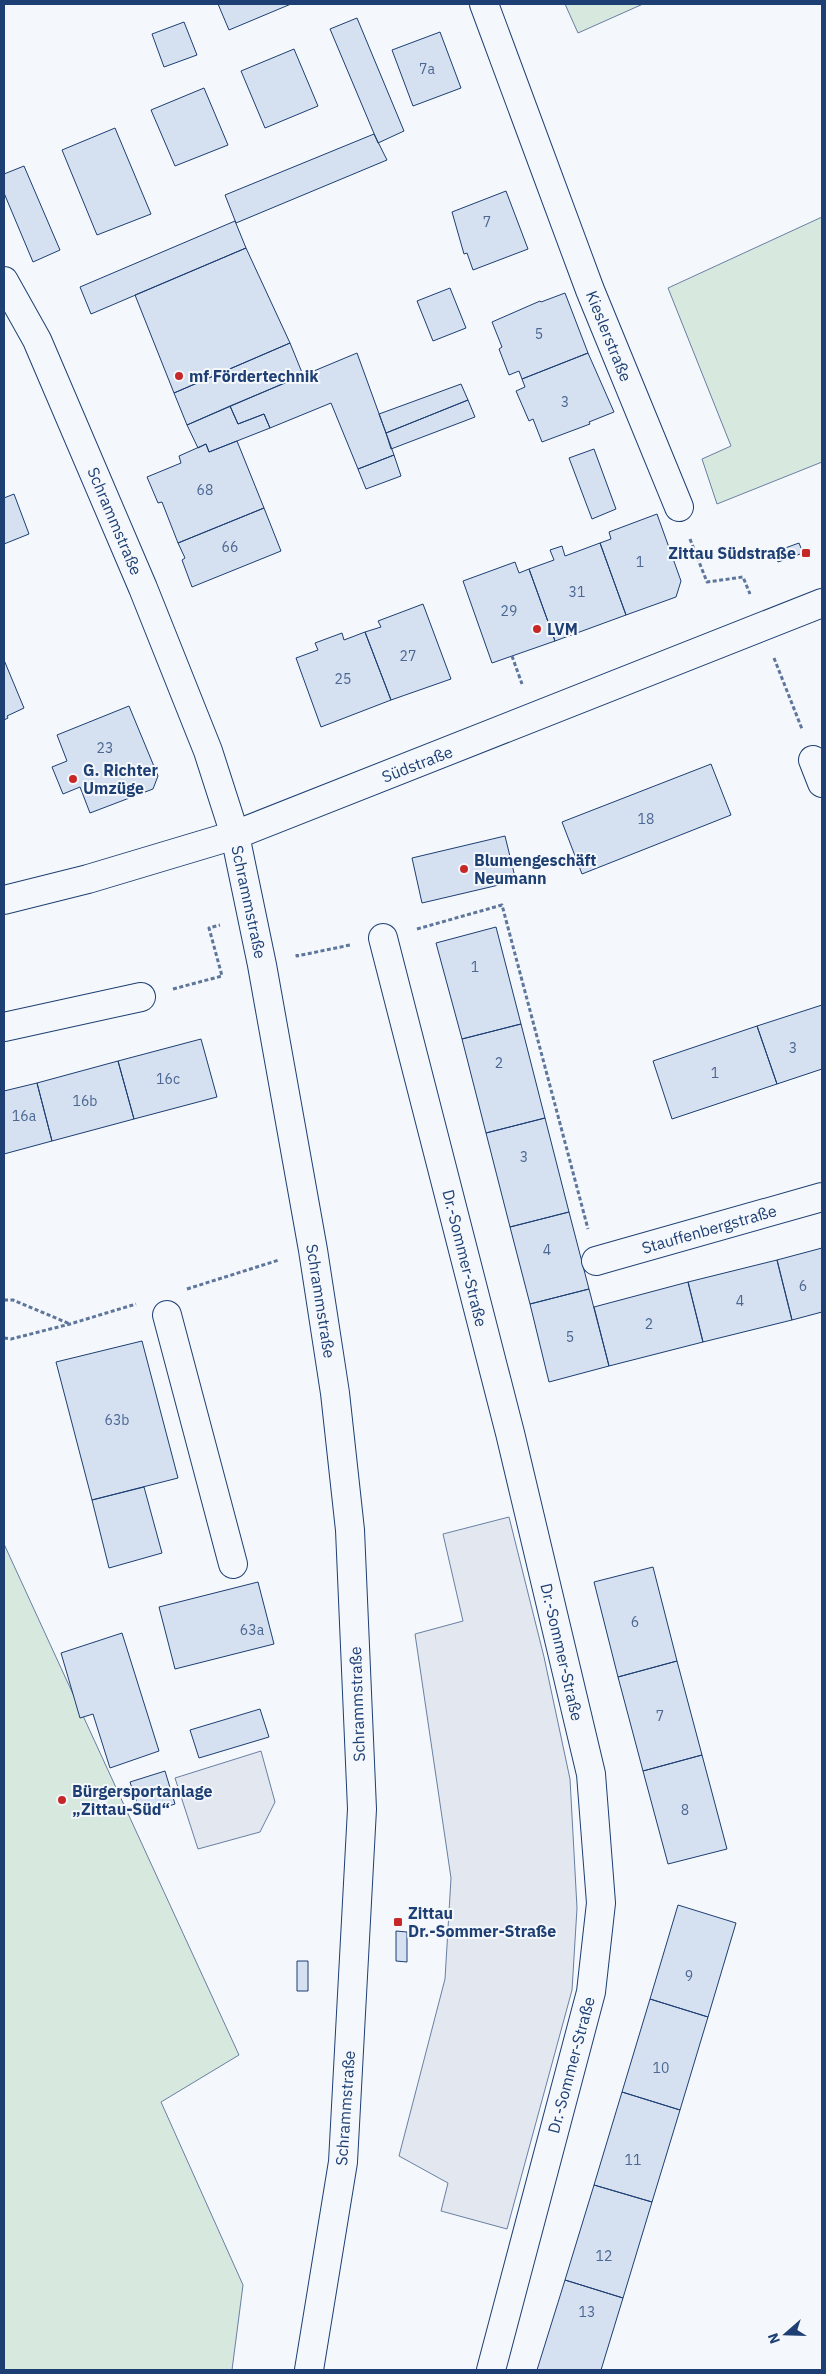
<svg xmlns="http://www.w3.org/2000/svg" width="826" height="2374" viewBox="0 0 826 2374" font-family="'IBM Plex Sans',sans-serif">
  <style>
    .green { fill: #d7e8df; stroke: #687fa3 }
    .parking { fill: #e3e8f0; stroke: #687fa3 }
    .building { fill: #d5e0f0; stroke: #1d3f73 }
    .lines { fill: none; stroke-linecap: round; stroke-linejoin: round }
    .minor-casing { stroke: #1d3f73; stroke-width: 30 }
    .major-casing { stroke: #1d3f73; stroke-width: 30 }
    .path { stroke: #5e769c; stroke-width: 3; stroke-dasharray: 4 2.5; stroke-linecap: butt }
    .minor { stroke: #f4f7fb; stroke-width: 28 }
    .major { stroke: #f4f7fb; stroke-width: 28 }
    .poi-dot { fill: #c62828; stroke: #f4f7fb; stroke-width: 2 }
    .labels { text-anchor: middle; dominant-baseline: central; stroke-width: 4; stroke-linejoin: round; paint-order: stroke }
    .number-label { font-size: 14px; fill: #4b6792 }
    .street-label { font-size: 16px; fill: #1d3f73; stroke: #f4f7fb }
    .poi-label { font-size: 16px; font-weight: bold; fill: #1d3f73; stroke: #f4f7fb; text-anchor: start }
  </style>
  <rect width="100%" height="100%" fill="#f4f7fb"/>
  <path class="green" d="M565 4H643L578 33Z
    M822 217V462L717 504 702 459 731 446 668 288Z
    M4 1544 239 2055 161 2102 243 2285 232 2370H4Z"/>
  <path class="parking" d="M509 1517 544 1657 570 1779 577 1908 572 1990 507 2229 441 2211 448 2183 399 2156 445 1979 451 1878 415 1634 463 1621 443 1534Z
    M261 1751 275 1802 260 1832 198 1849 175 1778Z"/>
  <path class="building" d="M218 4H291L229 30Z
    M357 18 404 131 378 143 330 29Z
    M184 22 197 55 164 67 152 34Z
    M440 32 461 88 413 106 392 50Z
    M294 49 318 106 265 128 241 71Z
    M204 88 228 145 175 166 151 110Z
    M115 128 151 214 97 235 62 150Z
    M374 134 387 160 236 223 225 195Z
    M24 166 60 250 33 262 4 193V174Z
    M506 191 528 249 473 270 467 253 464 254 452 212Z
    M235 221 246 248 91 314 80 287Z
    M246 248 290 343 174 393 135 295Z
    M450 288 466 328 433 341 417 301Z
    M565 293 588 353 522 379 519 371 509 375 499 349 502 347 492 322 540 301 541 302Z
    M290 343 303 375 187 425 174 393Z
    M357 353 394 455 358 469 331 403 270 428 264 414 238 424 230 406Z
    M588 353 614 412 589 422 590 424 542 442 533 419 529 421 516 391 525 387 522 379Z
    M461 384 468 400 386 433 379 414Z
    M468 400 475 417 391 449 386 433Z
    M230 406 238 424 264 414 270 428 209 452 206 444 198 448 187 425Z
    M237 441 264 508 178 543 162 502 158 503 147 477 181 463 179 456 206 444 209 452Z
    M594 449 616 509 592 519 569 458Z
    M394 455 401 476 366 489 358 469Z
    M14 494 29 534 4 544V498Z
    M264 508 281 551 192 587 182 560 185 558 178 543Z
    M657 514 681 581 676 597 626 615 600 543 611 539 609 532Z
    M600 543 626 615 555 641 529 569 554 560 550 550 562 546 565 556Z
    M799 543 803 553 778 562 774 552Z
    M515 562 519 573 529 569 555 641 492 663 463 581Z
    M423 604 451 679 391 700 365 632 381 627 378 621Z
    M365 632 391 700 321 727 296 658 318 650 315 643 342 633 344 640Z
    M4 660 24 708 7 716 8 718 4 720Z
    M129 706 158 776 153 789 90 813 80 787 63 794 52 767 67 761 57 735Z
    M711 764 731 815 582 874 562 822Z
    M505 836 516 881 422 903 412 858Z
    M496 927 521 1024 462 1039 436 943Z
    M822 1005V1069L777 1084 757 1026Z
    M521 1024 545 1118 486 1133 462 1039Z
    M757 1026 777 1084 672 1119 653 1061Z
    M201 1039 217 1097 134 1119 118 1061Z
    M118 1061 134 1119 52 1141 37 1083Z
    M37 1083 52 1141 4 1154V1091Z
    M545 1118 569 1212 510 1227 486 1133Z
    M569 1212 589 1289 530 1304 510 1227Z
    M822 1248V1312L792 1320 777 1260Z
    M777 1260 792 1320 703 1342 688 1282Z
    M688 1282 703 1342 609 1366 594 1307Z
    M589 1289 609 1366 549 1382 530 1304Z
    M142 1341 178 1478 92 1500 56 1362Z
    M144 1487 162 1553 109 1568 92 1500Z
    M653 1567 677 1661 618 1677 594 1582Z
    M258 1582 274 1644 175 1669 159 1607Z
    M122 1633 159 1751 110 1768 93 1714 80 1718 61 1653Z
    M677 1661 702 1755 643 1771 618 1677Z
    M260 1709 269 1737 199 1758 190 1730Z
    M702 1755 727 1849 668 1864 643 1771Z
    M165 1771 175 1804 141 1815 130 1782Z
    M678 1905 736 1923 708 2017 650 1999Z
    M396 1931 407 1932V1962L396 1961Z
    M297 1961H308V1991H297Z
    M650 1999 708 2017 680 2110 622 2092Z
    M622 2092 680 2110 652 2202 594 2185Z
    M594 2185 652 2202 623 2298 565 2280Z
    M565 2280 623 2298 601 2370H537Z"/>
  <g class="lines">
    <defs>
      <path id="minor" d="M484 4 590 290 679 507
        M813 760 822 783
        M383 938 510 1433 591 1774 601 1903 591 1992 491 2370
        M4 1027 141 997
        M596 1261 822 1197
        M167 1315 233 1564"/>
      <path id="major" d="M4 281 37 340 143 588 208 751 235 835 262 965 313 1250 335 1393 350 1530 362 1809 343 2162 309 2370
        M4 900 88 879 235 835 822 603"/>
    </defs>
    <use href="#minor" class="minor-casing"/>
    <use href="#major" class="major-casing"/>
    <path class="path" d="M690 539 707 582 743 577 750 594
      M512 656 522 684
      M774 658 802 729
      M417 929 502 905 588 1229
      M297 954V956L350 945
      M173 989 222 976 209 928 220 925
      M187 1289 279 1260
      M4 1300H13L70 1324
      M4 1338 11 1339 70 1324 136 1304"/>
    <use href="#minor" class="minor"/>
    <use href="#major" class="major"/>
  </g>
  <g class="poi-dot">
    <circle cx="179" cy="376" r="5"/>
    <rect x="801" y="548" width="10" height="10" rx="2.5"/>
    <circle cx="537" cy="629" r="5"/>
    <circle cx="73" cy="779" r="5"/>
    <circle cx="464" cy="869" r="5"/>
    <circle cx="62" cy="1800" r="5"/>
    <rect x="393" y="1917" width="10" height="10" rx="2.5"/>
  </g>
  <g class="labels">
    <g class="number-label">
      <text x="427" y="69">7a</text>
      <text x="487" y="222">7</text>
      <text x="539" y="334">5</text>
      <text x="565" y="402">3</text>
      <text x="205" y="490">68</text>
      <text x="230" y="547">66</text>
      <text x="640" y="562">1</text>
      <text x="577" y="592">31</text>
      <text x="509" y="611">29</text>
      <text x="408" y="656">27</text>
      <text x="343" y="679">25</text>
      <text x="105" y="748">23</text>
      <text x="646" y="819">18</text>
      <text x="475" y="967">1</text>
      <text x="793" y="1048">3</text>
      <text x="499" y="1063">2</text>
      <text x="715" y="1073">1</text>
      <text x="168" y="1079">16c</text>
      <text x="85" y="1101">16b</text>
      <text x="24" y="1116">16a</text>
      <text x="524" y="1157">3</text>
      <text x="547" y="1250">4</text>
      <text x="803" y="1286">6</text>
      <text x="740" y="1301">4</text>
      <text x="649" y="1324">2</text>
      <text x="570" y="1337">5</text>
      <text x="117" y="1420">63b</text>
      <text x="635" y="1622">6</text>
      <text x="252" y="1630">63a</text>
      <text x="660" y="1716">7</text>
      <text x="685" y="1810">8</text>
      <text x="689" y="1976">9</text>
      <text x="661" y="2068">10</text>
      <text x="633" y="2160">11</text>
      <text x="604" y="2256">12</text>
      <text x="587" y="2312">13</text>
    </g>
    <g class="street-label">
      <text transform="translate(609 336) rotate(68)">Kieslerstraße</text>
      <text transform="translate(115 521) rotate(67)">Schrammstraße</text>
      <text transform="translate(417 764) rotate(-21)">Südstraße</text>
      <text transform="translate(249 902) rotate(78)">Schrammstraße</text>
      <text transform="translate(709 1229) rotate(-16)">Stauffenbergstraße</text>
      <text transform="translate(465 1258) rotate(76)">Dr.-Sommer-Straße</text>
      <text transform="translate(321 1301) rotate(81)">Schrammstraße</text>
      <text transform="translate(562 1652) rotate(77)">Dr.-Sommer-Straße</text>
      <text transform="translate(357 1704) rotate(-92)">Schrammstraße</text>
      <text transform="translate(571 2065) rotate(-75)">Dr.-Sommer-Straße</text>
      <text transform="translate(345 2108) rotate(-86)">Schrammstraße</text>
    </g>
    <g class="poi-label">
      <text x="189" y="376">mf Fördertechnik</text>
      <text x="796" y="553" text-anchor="end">Zittau Südstraße</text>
      <text x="547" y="629">LVM</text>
      <text x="83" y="770">G. Richter<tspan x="83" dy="18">Umzüge</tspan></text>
      <text x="474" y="860">Blumengeschäft<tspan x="474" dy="18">Neumann</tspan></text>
      <text x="72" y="1791">Bürgersportanlage<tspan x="72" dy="18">„Zittau-Süd“</tspan></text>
      <text x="408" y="1913">Zittau<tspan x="408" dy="18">Dr.-Sommer-Straße</tspan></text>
    </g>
  </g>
  <rect width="826" height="2374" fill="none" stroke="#1d3f73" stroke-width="10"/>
  <g transform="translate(786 2334) rotate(250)" stroke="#f4f7fb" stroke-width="4" paint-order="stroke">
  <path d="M0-4L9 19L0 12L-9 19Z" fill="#1d3f73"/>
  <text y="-8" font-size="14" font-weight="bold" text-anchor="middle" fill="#1d3f73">N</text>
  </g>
</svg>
